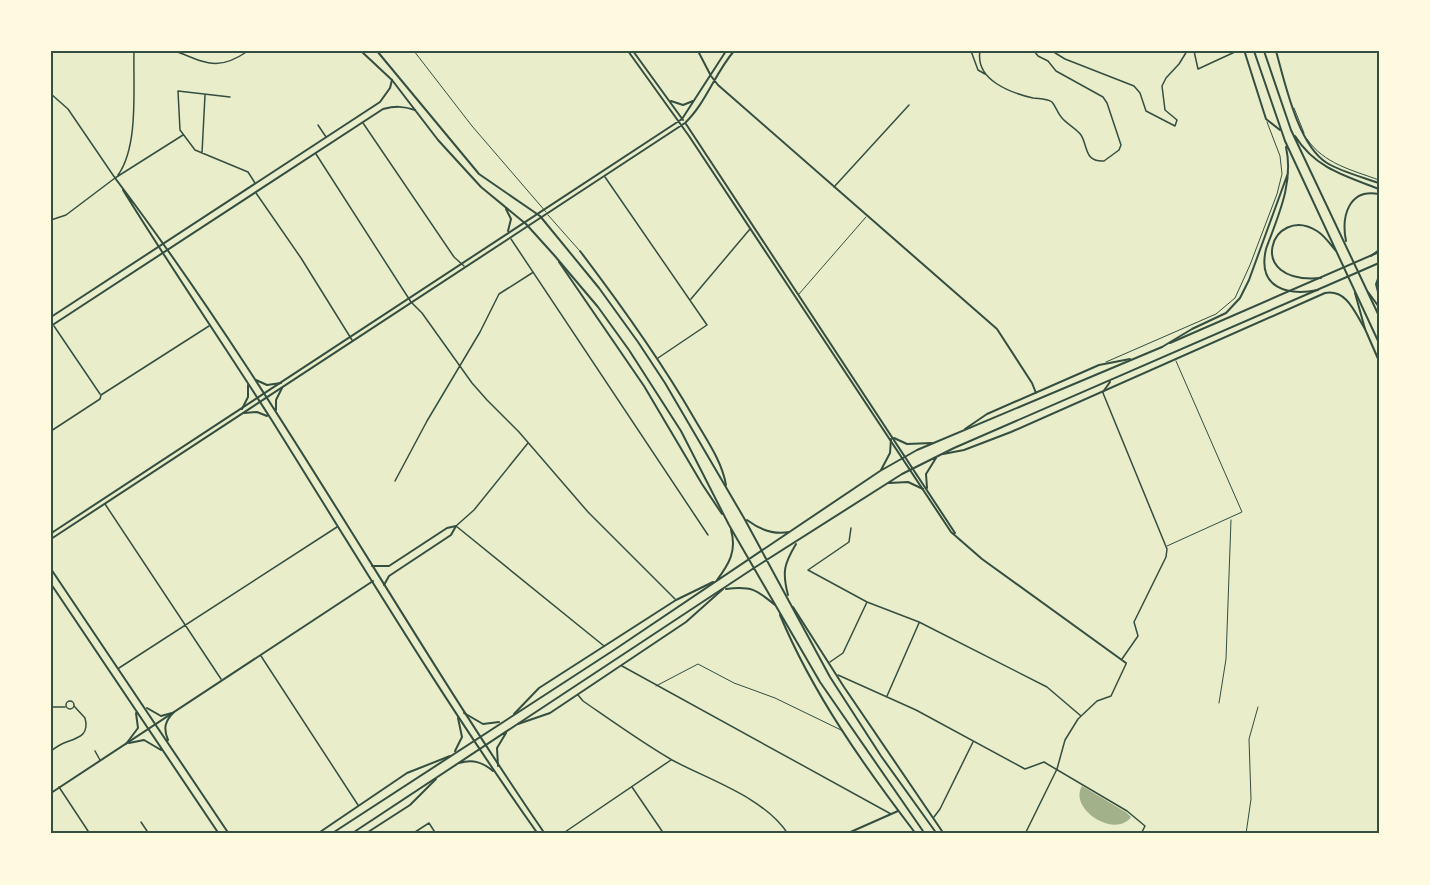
<svg xmlns="http://www.w3.org/2000/svg" width="1430" height="885" viewBox="0 0 1430 885" font-family="'Open Sans',sans-serif">
  <style>
    .water { fill: #a3b18a }
    .lines { fill: none; stroke-linecap: round; stroke-linejoin: round }
    .service { stroke: #344e41; stroke-width: 1 }
    .pedestrian { stroke: #344e41; stroke-width: 1.5 }
    .minor { stroke: #344e41; stroke-width: 1.5 }
    .tertiary { stroke: #344e41; stroke-width: 2 }
    .secondary { stroke: #344e41; stroke-width: 2 }
    .primary { stroke: #344e41; stroke-width: 2 }
    .trunk { stroke: #344e41; stroke-width: 2 }
    .neatline { fill: none; stroke: #344e41; stroke-width: 2 }
  </style>
  <rect width="100%" height="100%" fill="#e9edc9"/>
  <path class="water" d="M1082 786 1127 813 1131 817C1115 839 1068 809 1082 786Z"/>
  <g class="lines">
    <path class="service" d="M414 51 472 126 546 212
      M1294 108 1304 133
      M1307 139C1324 164 1352 170 1379 180
      M548 215 579 250
      M799 294 866 217
      M1106 362 1216 314 1235 298 1250 265 1277 194 1282 174 1280 156 1267 122
      M1167 546 1242 512 1176 361
      M656 686 698 664 734 683 775 698 841 730
      M1219 703 1226 659 1231 520
      M1246 834 1251 799 1249 739 1258 707"/>
    <path class="pedestrian" d="M66 705a4 4 0 1 1 8 0a4 4 0 1 1-8 0Z
      M51 707H65
      M51 751C55 748 59 745 64 743 77 738 90 736 85 718L74 706"/>
    <path class="minor" d="M175 51C207 63 217 72 248 51
      M971 51 978 70 985 74
      M980 51C975 80 1011 93 1033 98 1040 99 1046 98 1052 102 1056 107 1058 114 1062 118 1068 125 1076 128 1081 135 1088 146 1084 162 1104 161L1119 150 1121 145 1107 103 1103 97 1056 71 1048 61 1038 56 1034 51
      M1052 51 1065 59 1134 86 1140 93 1146 111 1175 126 1177 120 1165 110 1162 86 1166 78 1179 64 1187 51
      M1194 51 1198 69 1237 51
      M51 94 68 109 115 178
      M230 97 178 91 180 130 195 150 248 172 255 183
      M363 123 454 257 464 266
      M318 125 326 137
      M202 153 205 95
      M316 154 411 302 422 313 472 383 487 400 519 432 588 512 675 599
      M118 175C139 146 133 87 134 51
      M605 177 707 325 658 358
      M834 187 909 105
      M256 193 301 258 352 340
      M51 220 66 215 115 178 183 135
      M511 239 708 535
      M691 299 750 229
      M54 326 100 394
      M1103 393 1167 549 1166 557 1134 622 1138 636 1122 659
      M51 431 100 399 101 395 209 326
      M528 443 474 510 456 526 604 646
      M395 481 427 421 480 332 499 294 532 273
      M105 504 221 679
      M851 528 849 542 808 570 867 602 919 622 1047 687 1081 716
      M261 656 358 805
      M830 662 843 653 867 602
      M622 666 891 814
      M119 668 337 527
      M838 675 916 710 1025 769 1044 762 1127 811 1145 826 1141 834
      M578 695 583 701C612 721 641 742 672 760 709 780 764 797 788 834
      M887 696 919 623
      M95 751 100 760
      M59 787 90 834
      M632 787 664 834
      M934 817 940 809 973 742
      M141 822 149 834
      M412 834 429 823 436 834
      M562 834 671 760
      M1025 834 1057 769 1065 740 1078 719 1097 701 1111 696 1126 664"/>
    <path class="tertiary" d="M628 51 689 136 951 532 982 559 1126 663
      M633 51 683 120
      M698 51 711 76 718 85 997 329 1032 383 1036 393
      M671 101 683 105 693 101
      M686 124 955 533
      M506 209 511 219 508 231
      M1379 276 1376 284 1379 296
      M51 317 380 102 390 88 392 80
      M51 326 383 109C395 106 403 106 415 110
      M965 429 987 414 1099 365 1130 359
      M943 454 964 450 1011 432 1325 293C1347 289 1355 313 1365 329
      M53 532 682 119 726 51
      M51 539 685 123C706 103 715 73 734 51
      M372 566H389L447 528 456 526
      M384 585 389 576 451 535 456 526
      M514 714 539 688 676 600 713 582
      M518 724 550 713 686 622 723 589
      M51 793 373 581
      M317 834 407 773 450 756
      M365 834 410 805 436 779
      M846 834 898 811"/>
    <path class="secondary" d="M115 178C273 387 397 618 545 834
      M123 190C171 268 222 342 271 419 358 558 443 700 538 834
      M580 251C621 305 660 359 694 418 706 439 722 461 726 485
      M559 262 644 386 702 484 722 514
      M256 380 267 385 281 383
      M242 409 248 397V385
      M276 410V400L282 388
      M244 413 257 412 267 416
      M793 607 844 687 944 834
      M780 615C813 694 864 766 916 834"/>
    <path class="primary" d="M361 51 392 80 438 140 481 187 526 224 554 255 598 307 629 350 681 431 729 525 820 682 925 834
      M377 51 479 174 540 216 599 288 638 342 665 383 744 518 830 677 881 756 937 834
      M1368 292 1379 307
      M1355 293 1365 329 1379 361
      M1170 343 1379 252
      M1103 392 1110 382
      M894 438 907 444 932 443
      M881 470 890 453 891 439
      M889 483 908 482 923 489
      M927 488 926 474 936 458
      M747 520C759 529 773 535 789 532
      M51 533 53 532
      M51 540 52 539
      M51 569 229 834
      M717 580C729 564 737 551 731 530
      M51 584 219 834
      M726 589C751 586 756 589 775 605
      M788 595C782 572 784 564 796 544
      M147 708 161 716 172 713
      M464 713 483 724 499 722
      M168 740C163 728 165 721 174 712
      M129 743 144 740 161 750
      M126 744 138 728 136 713
      M455 751 462 737 458 718
      M459 763C473 759 482 762 493 771
      M498 766 497 748 506 733
      M331 834 614 650 880 471 917 450 1162 347
      M351 834 754 568 902 474 954 448 1379 263"/>
    <path class="trunk" d="M1247 51 1245 53 1266 119 1280 130
      M1254 51 1285 141 1379 343
      M1264 51 1291 130 1379 316
      M1276 51C1285 83 1298 145 1327 163 1342 172 1362 177 1379 183
      M1295 136C1315 168 1345 176 1379 189
      M1286 147C1294 183 1278 216 1266 249 1257 288 1287 296 1318 290
      M1346 241C1341 216 1349 188 1379 194
      M1371 256 1379 250
      M1321 278C1242 285 1272 203 1317 231 1325 236 1330 244 1336 251
      M1162 347 1192 329 1226 313 1240 298 1249 280 1288 173"/>
  </g>
  <rect width="1430" height="885" fill="none" stroke="#fefae0" stroke-width="105"/>
  <rect x="52" y="52" width="1326" height="780" class="neatline"/>
</svg>
